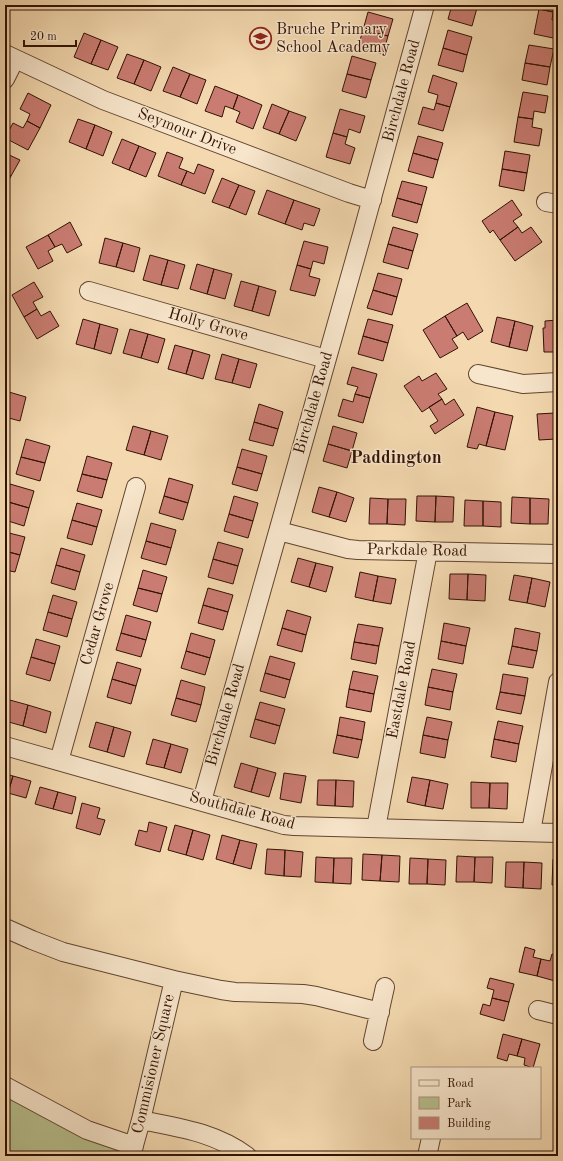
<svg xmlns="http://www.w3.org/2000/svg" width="563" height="1161" viewBox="0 0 563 1161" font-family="'Old Standard TT',serif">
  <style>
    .green { fill: #b7c08e; stroke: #746948 }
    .building { fill: #ca7c72; stroke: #321203 }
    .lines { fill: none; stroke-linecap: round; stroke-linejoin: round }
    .street-casing { stroke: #62442e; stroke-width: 20 }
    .street { stroke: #f8e6cc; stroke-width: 18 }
    .labels { text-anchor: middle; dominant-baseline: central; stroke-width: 3; stroke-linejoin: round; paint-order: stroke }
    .poi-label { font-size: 16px; fill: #321203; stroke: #f8e6cc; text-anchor: start }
    .street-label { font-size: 16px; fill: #321203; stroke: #f8e6cc }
    .quarter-label { font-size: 18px; font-weight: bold; fill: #321203; stroke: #f8e6cc }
  </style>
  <rect width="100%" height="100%" fill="#f4d9b0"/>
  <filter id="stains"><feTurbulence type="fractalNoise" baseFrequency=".005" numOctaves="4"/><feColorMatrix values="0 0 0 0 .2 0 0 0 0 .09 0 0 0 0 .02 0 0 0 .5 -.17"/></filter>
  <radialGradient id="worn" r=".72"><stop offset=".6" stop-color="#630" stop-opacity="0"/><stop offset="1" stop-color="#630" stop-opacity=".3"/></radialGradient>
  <path class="green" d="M5 1092 116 1148 121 1154V1156H5Z"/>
  <path class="building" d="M452 5H465L477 8 472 26 448 19Z
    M540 5H554L553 12 539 9Z
    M539 9 553 12 552 20 558 21V39L534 34Z
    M368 12 393 19 388 36 363 30Z
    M363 30 388 36 383 54 358 47Z
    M448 30 472 37 467 55 443 48Z
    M84 33 101 40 91 64 74 57Z
    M101 40 118 47 108 70 91 64Z
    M529 45 554 49 550 67 525 63Z
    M443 48 467 55 463 72 438 65Z
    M127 54 144 60 134 84 117 78Z
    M352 56 376 63 371 80 347 74Z
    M144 60 161 67 151 91 134 84Z
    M525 63 550 67 547 85 522 80Z
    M173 67 190 74 180 97 163 91Z
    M190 74 206 80 197 104 180 97Z
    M347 74 371 80 366 98 342 91Z
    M433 75 457 83 450 107 436 103 438 95 428 92Z
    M215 86 238 95 233 109 225 106 222 117 205 111Z
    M523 92 548 96 545 113 534 111 533 119 518 117Z
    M28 93 51 105 40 128 27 121 30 114 20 109Z
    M238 95 262 105 253 129 236 122 240 112 233 109Z
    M436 103 450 107 443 131 418 124 423 107 434 110Z
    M272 104 289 111 279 134 263 128Z
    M340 109 365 116 360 133 349 129 347 137 333 133Z
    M289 111 306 117 296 141 279 134Z
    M518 117 533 119 532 127 542 129 539 146 514 142Z
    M78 119 95 125 86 149 69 142Z
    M27 121 40 128 28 150 5 138 13 123 23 128Z
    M95 125 112 132 103 156 86 149Z
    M333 133 347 137 345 144 355 148 350 164 326 157Z
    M418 136 443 143 438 160 413 153Z
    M122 139 139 146 129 170 112 163Z
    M139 146 156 153 146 177 129 170Z
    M505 151 530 155 527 173 502 169Z
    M167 152 183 158 179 168 187 171 181 185 158 176Z
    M5 153 20 160 11 176 5 173Z
    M413 153 438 160 433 178 408 171Z
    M198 164 214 170 205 194 181 185 187 171 194 174Z
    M502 169 527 173 524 191 499 186Z
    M5 173 11 176 5 188Z
    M222 178 239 185 229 208 212 202Z
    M402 181 427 187 422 205 397 198Z
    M239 185 255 191 246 215 229 208Z
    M267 190 294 200 285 224 258 214Z
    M397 198 422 205 417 223 392 216Z
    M294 200 320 209 314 226 304 223 302 230 285 224Z
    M512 200 522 215 513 221 518 227 500 240 493 230 490 233 482 221Z
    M70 222 82 245 67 253 62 244 55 247 48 235Z
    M393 227 418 234 413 251 388 244Z
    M518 227 522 233 531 227 542 242 515 261 500 240Z
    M48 235 55 247 48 251 53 261 38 269 26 247Z
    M105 238 123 243 116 267 99 263Z
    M304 241 328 247 324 264 313 261 311 269 297 265Z
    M123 243 140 248 134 272 116 267Z
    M388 244 413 251 408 269 383 262Z
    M150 255 168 260 161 285 143 280Z
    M168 260 185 265 178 289 161 285Z
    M197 264 214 269 207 294 190 289Z
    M297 265 311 269 309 276 320 279 315 296 290 290Z
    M214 269 232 274 225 299 207 294Z
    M378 273 402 279 397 297 373 290Z
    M241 281 259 286 252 311 234 306Z
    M34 282 43 297 33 302 37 309 24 317 12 295Z
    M259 286 276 291 269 316 252 311Z
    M373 290 397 297 392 315 367 308Z
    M467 303 483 331 468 340 463 332 457 336 445 316Z
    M37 309 41 316 50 311 59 326 37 339 24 317Z
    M445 316 457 336 452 339 458 348 440 358 423 330Z
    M497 317 515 321 509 347 491 342Z
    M83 319 100 324 94 349 76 344Z
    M368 319 393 325 388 343 363 336Z
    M558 320V352H544L543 328H545V321Z
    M515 321 533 326 527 351 509 347Z
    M100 324 118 329 111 354 94 349Z
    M130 329 148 334 141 358 123 353Z
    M148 334 165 339 158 363 141 358Z
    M363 336 388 343 383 361 358 354Z
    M175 345 193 350 186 374 168 369Z
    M193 350 210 355 203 379 186 374Z
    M222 354 239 359 232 383 215 379Z
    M239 359 257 364 250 388 232 383Z
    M352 367 377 374 370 398 355 394 358 387 347 384Z
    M436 373 447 389 438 394 442 399 422 412 404 386 419 376 422 381Z
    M5 391 9 392 5 405Z
    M9 392 26 397 20 421 5 417V405Z
    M355 394 370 398 363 423 338 416 343 399 353 402Z
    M442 399 445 405 454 399 464 415 435 434 430 426 438 421 429 407Z
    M259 404 283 412 278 429 254 422Z
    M477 407 495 412 486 446 479 444 477 449 467 447Z
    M495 412 513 416 505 450 486 446Z
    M555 413 556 439 539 440 537 414Z
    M555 413H558V439H556Z
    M254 422 278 429 273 446 249 440Z
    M133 426 151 431 144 455 126 450Z
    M333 426 357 433 352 451 328 444Z
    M151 431 168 436 161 460 144 455Z
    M26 439 50 446 45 463 21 457Z
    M328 444 352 451 347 468 323 461Z
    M242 449 267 456 262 474 237 467Z
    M87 456 112 463 107 480 82 474Z
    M21 457 45 463 40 481 16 474Z
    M237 467 262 474 257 491 232 484Z
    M82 474 107 480 102 498 77 491Z
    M169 478 193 485 188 503 164 496Z
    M10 484 34 491 29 508 5 501Z
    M319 487 337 492 329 517 312 512Z
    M337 492 354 498 346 522 329 517Z
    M164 496 188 503 183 520 159 513Z
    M234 496 258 503 253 521 229 514Z
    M417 496H436L435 522 416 521Z
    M436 496 454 497 453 522H435Z
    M512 497 530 498V524L511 523Z
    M370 498 388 499 387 524H369Z
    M530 498 549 499 548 524H530Z
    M388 499H406L405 525 387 524Z
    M465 500 483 501V526H464Z
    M5 501 29 508 24 526 5 520Z
    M483 501 501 502V527L483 526Z
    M77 503 102 510 97 527 72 520Z
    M229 514 253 521 248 538 224 531Z
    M72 520 97 527 92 545 67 538Z
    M151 523 176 530 171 548 146 541Z
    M5 532 25 537 20 555 5 551Z
    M146 541 171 548 166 565 141 558Z
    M218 542 243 549 238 566 213 559Z
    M61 548 85 555 80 572 56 565Z
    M5 551 20 555 15 572 5 570Z
    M298 558 316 563 309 587 291 582Z
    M213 559 238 566 233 584 208 577Z
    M316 563 333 567 326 592 309 587Z
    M56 565 80 572 75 590 51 583Z
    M143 570 167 577 162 594 138 588Z
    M360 572 378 576 373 601 355 597Z
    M450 574H468L467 600 449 599Z
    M468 574 486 575 485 601 467 600Z
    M514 575 532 578 527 603 509 600Z
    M378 576 396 579 391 604 373 601Z
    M532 578 550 582 545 607 527 603Z
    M5 581 9 583 5 596Z
    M138 588 162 594 157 612 133 605Z
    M208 588 233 595 228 612 203 605Z
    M53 595 77 602 72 619 48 612Z
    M203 605 228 612 223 630 198 623Z
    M287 610 311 617 306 635 282 628Z
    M48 612 72 619 67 637 43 630Z
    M126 615 151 622 146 640 121 633Z
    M444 623 470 628 466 646 441 641Z
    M358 624 383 628 379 646 354 642Z
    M282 628 306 635 302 652 277 645Z
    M515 628 540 633 537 651 512 646Z
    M121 633 146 640 141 657 116 650Z
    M191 633 215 640 210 658 186 651Z
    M36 639 60 646 55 664 31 657Z
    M441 641 466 646 463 664 438 659Z
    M354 642 379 646 376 664 351 659Z
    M512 646 537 651 533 668 508 664Z
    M186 651 210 658 205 675 181 668Z
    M270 656 295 663 290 680 265 673Z
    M31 657 55 664 50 681 26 674Z
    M117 662 141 669 136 686 112 679Z
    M432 669 457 674 453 692 428 687Z
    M353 671 378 676 374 694 349 689Z
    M265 673 290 680 285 698 260 691Z
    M503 674 528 678 525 696 500 692Z
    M112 679 136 686 131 704 107 697Z
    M181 680 205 687 201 705 176 698Z
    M428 687 453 692 450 710 425 705Z
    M349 689 374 694 371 712 346 707Z
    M500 692 525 696 521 714 496 709Z
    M176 698 201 705 196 722 171 715Z
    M6 699 28 705 23 726 5 721Z
    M260 702 285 709 280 726 255 719Z
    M28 705 51 712 46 733 23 726Z
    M340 717 365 722 362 740 337 735Z
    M427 717 452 722 448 740 423 735Z
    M255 719 280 726 275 744 250 737Z
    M498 721 523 726 519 744 494 739Z
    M96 722 114 727 107 752 89 747Z
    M114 727 131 732 124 757 107 752Z
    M337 735 362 740 358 758 333 753Z
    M423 735 448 740 445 758 420 753Z
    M153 739 171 744 164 768 146 764Z
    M494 739 519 744 516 762 491 757Z
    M171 744 188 749 181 773 164 768Z
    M241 763 258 768 251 792 234 787Z
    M258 768 276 773 269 797 251 792Z
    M284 773 306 776 301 803 280 799Z
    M5 774 13 776 8 793 5 792Z
    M13 776 31 781 26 798 8 793Z
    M412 777 430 780 425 806 407 802Z
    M318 780H336L335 806 317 805Z
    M336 780 354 781 353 807 335 806Z
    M430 780 448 784 443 809 425 806Z
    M471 782 490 783 489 808H471Z
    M490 783H508L507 809 489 808Z
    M40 787 58 792 53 809 35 804Z
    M58 792 76 797 72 814 53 809Z
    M82 803 100 808 97 818 105 820 100 835 76 828Z
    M149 822 167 827 160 852 135 845 139 830 147 832Z
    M175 825 193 830 186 855 168 850Z
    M193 830 210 835 203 860 186 855Z
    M222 835 240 840 233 864 216 859Z
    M240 840 257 844 251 869 233 864Z
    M267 849 285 850 284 876 265 874Z
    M285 850 303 852 301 877 284 876Z
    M363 854 382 855 380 881 362 880Z
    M382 855 400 856 399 882 380 881Z
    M457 856 475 857 474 882H456Z
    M316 857 334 858 333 883 315 882Z
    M475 857H493L492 883 474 882Z
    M334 858H352L351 884 333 883Z
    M410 858 428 859 427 884H409Z
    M428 859 446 860 445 885 427 884Z
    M553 859H558V885H552Z
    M506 862H524L523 888 505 887Z
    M524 862 542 863 541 889 523 888Z
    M525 947 535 950 533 957 541 959 537 976 519 972Z
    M552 954 558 956V969L555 981 537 976 541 959 550 961Z
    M490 978 514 984 509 1002 492 998 494 990 487 988Z
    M492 998 509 1002 504 1021 480 1014 483 1004 490 1006Z
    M503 1034 522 1039 517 1056 509 1054 507 1061 497 1058Z
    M522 1039 540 1044 533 1068 524 1065 525 1058 517 1056Z"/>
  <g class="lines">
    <defs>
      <path id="street" d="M5 54 103 100 349 193 372 200
        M5 79 15 59
        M546 202 558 204
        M89 291 326 359
        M478 374 523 384 558 382
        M279 531 348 549 358 550 558 554
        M5 746 284 825 294 826 558 833
        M59 761 136 487
        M202 801C277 536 353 271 425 5
        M376 828 428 551
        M531 832 558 682
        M5 928 32 940 63 952 174 980 141 1120 131 1156
        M174 980 221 990 235 992 303 994 316 996 380 1012
        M538 1010 558 1015
        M373 1041 385 987
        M5 1086 87 1130 134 1146
        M141 1120C180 1128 214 1132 247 1156
        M427 1156 431 1138"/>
    </defs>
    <use href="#street" class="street-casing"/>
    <use href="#street" class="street"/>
  </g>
  <defs>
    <symbol id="school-ring" viewBox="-11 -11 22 22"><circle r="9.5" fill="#f8e6cc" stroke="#8f2418" stroke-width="1.5"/><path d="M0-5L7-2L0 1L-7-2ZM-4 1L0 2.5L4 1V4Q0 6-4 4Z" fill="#8f2418"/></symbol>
  </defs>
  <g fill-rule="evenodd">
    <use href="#school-ring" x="248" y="26" width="25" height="25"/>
  </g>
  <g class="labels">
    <g class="poi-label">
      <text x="276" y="30">Bruche Primary<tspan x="276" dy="18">School Academy</tspan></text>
    </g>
    <g class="street-label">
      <text transform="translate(402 91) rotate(-75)">Birchdale Road</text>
      <text transform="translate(187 132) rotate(21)">Seymour Drive</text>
      <text transform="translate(208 325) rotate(16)">Holly Grove</text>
      <text transform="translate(314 403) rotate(-74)">Birchdale Road</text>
      <text transform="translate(417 551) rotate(1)">Parkdale Road</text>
      <text transform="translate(98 624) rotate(-74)">Cedar Grove</text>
      <text transform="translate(402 690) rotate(-79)">Eastdale Road</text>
      <text transform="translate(226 715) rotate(-74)">Birchdale Road</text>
      <text transform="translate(242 811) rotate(15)">Southdale Road</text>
      <text transform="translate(154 1064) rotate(-77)">Commisioner Square</text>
    </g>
    <g class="quarter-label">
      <text x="396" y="458">Paddington</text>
    </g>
  </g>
  <rect width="563" height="1161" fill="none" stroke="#f4d9b0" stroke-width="20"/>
  <rect x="6" y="6" width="551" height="1149" fill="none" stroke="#321203" stroke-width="2"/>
  <rect x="10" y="10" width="543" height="1141" fill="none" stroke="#321203"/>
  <rect x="411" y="1067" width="130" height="72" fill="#f8e6cc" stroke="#a9917c"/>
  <rect x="419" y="1080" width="20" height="6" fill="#f8e6cc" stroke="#a9917c"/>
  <text x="447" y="1087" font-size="12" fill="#321203">Road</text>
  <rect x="419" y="1097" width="20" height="12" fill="#b7c08e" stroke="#a9917c"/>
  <text x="447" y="1107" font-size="12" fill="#321203">Park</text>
  <rect x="419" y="1117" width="20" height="12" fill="#ca7c72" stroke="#a9917c"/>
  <text x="447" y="1127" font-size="12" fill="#321203">Building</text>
  <path d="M24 40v6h52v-6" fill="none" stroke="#321203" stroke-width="2"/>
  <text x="30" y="40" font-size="12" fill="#321203" stroke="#f8e6cc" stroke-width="3" paint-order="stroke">20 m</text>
  <rect width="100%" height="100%" filter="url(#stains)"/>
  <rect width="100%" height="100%" fill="url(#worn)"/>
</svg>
